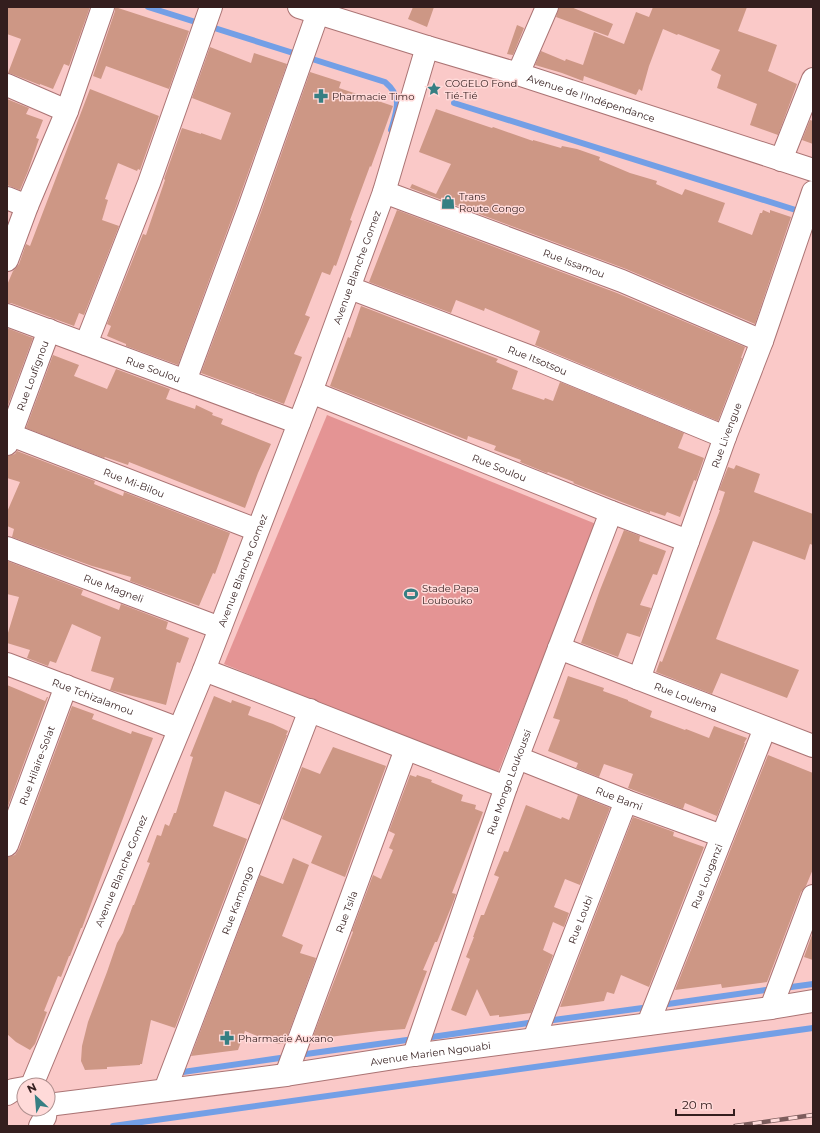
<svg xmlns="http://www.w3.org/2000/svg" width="820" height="1133" viewBox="0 0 820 1133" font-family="Montserrat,sans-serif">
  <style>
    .green { fill: #e49494 }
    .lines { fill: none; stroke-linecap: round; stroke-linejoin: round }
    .stream { stroke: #739fe6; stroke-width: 6 }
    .building { fill: #cd9785 }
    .minor-casing { stroke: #ab7474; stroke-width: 24 }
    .minor { stroke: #fff; stroke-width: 22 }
    .rail-casing { stroke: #7c5c5c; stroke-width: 4.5 }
    .rail { stroke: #ffdad9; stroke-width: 3; stroke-dasharray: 9; stroke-linecap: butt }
    .labels { text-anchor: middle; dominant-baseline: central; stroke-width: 3; stroke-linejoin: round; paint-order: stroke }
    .poi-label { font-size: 10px; fill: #341e1e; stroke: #ffdad9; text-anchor: start }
    .street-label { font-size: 10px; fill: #341e1e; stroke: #ffdad9 }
  </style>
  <rect width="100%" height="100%" fill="#fac9c8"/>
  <path class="green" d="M327 415 596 524 497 775 224 664Z"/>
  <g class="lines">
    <path class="stream" d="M148 7 385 82C403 97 397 110 391 130
      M454 103 802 212
      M784 988 813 984
      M661 1005 773 989
      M546 1021 650 1007
      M425 1038 535 1022
      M299 1055 414 1039
      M176 1073 287 1057
      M113 1126 813 1028"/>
  </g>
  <path class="building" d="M7 7H90L69 66 64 64 53 89 40 84V85L12 74 8 73 21 39 7 34Z
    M115 7 189 31 169 89 106 66 101 79 93 76 115 11Z
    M413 7H434L427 27 408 19Z
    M559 7H571L613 24 608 36 556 17Z
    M653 7H747L738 31 777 45 768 71 797 84 778 135 750 125 757 104 717 88 721 75 711 70 720 50 678 34 677 35 663 29 649 66 642 91 639 89 636 95 584 76 583 81 562 73 535 65 541 51 565 61 566 59 583 65 594 32 624 44 636 12 649 17Z
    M517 25 524 28 513 55 507 54Z
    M210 47 251 63 254 53 287 64 237 204 178 365 126 346V344L107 336 111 326 107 324 143 234 146 235 165 180 164 179 182 128 201 134V133L221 140 231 113 192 98Z
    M310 72 338 81 341 82 339 88 393 106 371 167 370 166 350 220 352 221 336 266 334 265 330 275 322 272 305 315 310 317 294 354 302 357 284 404 201 373 261 212Z
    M90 89 159 116 140 170 138 169 137 171 118 163 105 199 108 200 102 220 119 226 84 315 79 313 74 326 11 303H7V285L13 271 15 269 19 264 26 244 30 246Z
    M7 99 29 108 26 114 43 120 36 138 39 139 28 171 20 190 7 185Z
    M436 109 492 128 493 127 533 141V140L561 148 562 146 577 149 600 157 599 160 630 173 657 181 656 184 682 195 685 189 725 203 718 222 752 235 760 213H762L763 210 770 213V210L791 217 755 324 626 269 410 188 412 184 436 194 451 164 419 152Z
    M810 120 813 121V144L802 140Z
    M397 210 617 293 745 347 741 358H742L718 421 535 345 540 331 485 308 484 311 456 300 451 313 369 282Z
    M361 306 498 359 496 362 518 371 512 389 544 400 545 398 553 401 560 382 684 433 678 448 704 458 696 481 694 480 680 517 667 512 665 516 650 511V513L573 483 574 482 548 472 547 473 520 462 521 460 494 450 496 446 468 436 467 440 330 386 348 337 350 338Z
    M7 328 33 338 7 408Z
    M53 355 79 365 74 376 107 389 116 369 170 389 166 399 195 409 196 405 213 413 212 415 223 419 221 424 271 444 258 473 245 508 129 462 128 465 105 457 104 458 26 428Z
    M17 451 95 481 94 484 123 496 124 492 230 533 215 574 213 573 199 606 130 581 131 577 92 566 12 537 14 529 7 526V512L20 482 7 478V456L15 454Z
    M736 465 760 474 754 492 813 514V545L810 544 805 560 753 541 716 639 799 670 787 698 721 673 712 694 656 672 660 661 662 662 720 510H719L725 492 719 490 728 467 734 469Z
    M624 530 640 536 639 541 666 551 657 575 653 574 640 605 651 608 640 637 627 633 618 657 581 643 600 590Z
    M7 561 83 590 81 595 119 610 121 604 168 622 166 629 189 638 180 663 177 662 166 705 110 690 114 678 91 671 101 637 72 624 56 663 50 661 48 666 27 658 30 650 7 643V636L19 597 7 594Z
    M568 676 604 688 603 691 628 700V701L652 711 650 717 685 730 686 729 709 738 714 726 747 738 744 743H745L744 746 717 816 685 803 683 809 628 788 633 774 604 764 599 777 576 768 578 763 548 751 560 720 553 718Z
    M7 685 45 701 47 697H48L7 809Z
    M214 696 231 703 232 700 251 707 248 715 273 724 288 731 286 735H287L260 805 225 791 213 826 247 839 175 1028 151 1020 142 1064H140V1065L107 1067V1069L85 1070 81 1061 82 1046 88 1022 107 972 117 943 123 933 133 905H134L150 863 147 862 157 835 161 836 165 824 169 826 174 813H176L193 757 190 756Z
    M72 706 94 714 92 719 131 734 132 731 153 738 82 928H81L70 956H69L61 977 58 976 44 1011 47 1012 35 1044 30 1050 16 1042 7 1034V857L15 855 19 849Z
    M333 747 386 766 345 877 311 863 322 836 282 819 302 767 320 774Z
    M768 755 813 773V869L806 886 801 892 767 982 722 988 721 984 675 990Z
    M410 775 416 777 417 775 432 780 431 782 463 795 461 801 476 805 475 809 483 812 452 893 456 894 452 905 437 942H435L423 970 427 971 405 1029 379 1031 312 1039 353 932 352 931 373 875 381 879 393 850 389 848 395 834 389 831Z
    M578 795 610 808 580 885 565 879 554 907 569 913 564 927 553 922 543 950 553 955 531 1013 499 1017V1015L490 1016 477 989 466 1016 451 1010 470 959 466 957 474 937H473L481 915H484L499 877 494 875 504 851 508 852 526 805 561 819 562 817 569 820Z
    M633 817 674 832 673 836 704 847 649 987 621 975 614 994 607 992 604 1001 577 1005 560 1007Z
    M293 858 309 865 282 936 303 945 300 953 316 958 285 1043 277 1044 245 1031 238 1050 191 1056 260 875 283 884Z
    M813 932V960L804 957Z"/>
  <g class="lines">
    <defs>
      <g id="minor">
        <path id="s1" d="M299 7 427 47 518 74 813 170"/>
        <path d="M518 74 547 7"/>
        <path d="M7 85 67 111"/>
        <path d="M781 160 813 79"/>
        <path id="s2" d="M384 192 622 281 762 341"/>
        <path d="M7 198 27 206"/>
        <path d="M7 260 27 206 67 111 103 7"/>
        <path id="s3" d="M350 288 531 357 725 437"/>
        <path id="s4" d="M7 315 299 423"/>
        <path d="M86 344 149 183 211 7"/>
        <path d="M185 381 249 208 320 7"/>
        <path id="s5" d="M311 392 611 512 688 541"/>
        <path id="s6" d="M11 435 257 530"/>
        <path id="s7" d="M7 444 49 330"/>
        <path id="s8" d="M7 548 220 628"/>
        <path id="s9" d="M559 648 813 746"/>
        <path id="s10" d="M7 664 179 729"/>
        <path d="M204 670C305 708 405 749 506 787"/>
        <path id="s11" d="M639 679 725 437 762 341 813 192"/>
        <path id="s12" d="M518 758 626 801 722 836"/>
        <path id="s13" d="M7 845 66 686"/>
        <path d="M771 1008 813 896"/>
        <path id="s14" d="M648 1024 765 728"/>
        <path id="s15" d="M534 1039 626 801"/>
        <path id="s16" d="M414 1055 506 787 611 512"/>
        <path id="s17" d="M286 1075 406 749"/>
        <path id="s18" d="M32 1085 204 670 311 392 384 192 427 47"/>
        <path id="s19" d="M165 1090 310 710"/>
        <path d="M7 1094 13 1090 24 1088"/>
        <path id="s20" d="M48 1105 286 1075 414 1055 771 1008 813 1001"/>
        <path d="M40 1126 45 1117 46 1109"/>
      </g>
    </defs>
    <use href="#minor" class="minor-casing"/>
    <use href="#minor" class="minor"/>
    <defs>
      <path id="rail" d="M735 1126 813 1115"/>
    </defs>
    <use href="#rail" class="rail-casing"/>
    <use href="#rail" class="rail"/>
  </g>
  <defs>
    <symbol id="sight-bare" viewBox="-9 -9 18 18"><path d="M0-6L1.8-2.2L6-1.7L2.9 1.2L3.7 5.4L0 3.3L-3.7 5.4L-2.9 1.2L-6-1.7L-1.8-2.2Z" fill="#367f83" stroke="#ffdad9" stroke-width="2.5" paint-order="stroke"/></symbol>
    <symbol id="pharmacy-bare" viewBox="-9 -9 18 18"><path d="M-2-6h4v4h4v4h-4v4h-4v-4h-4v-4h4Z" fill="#367f83" stroke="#ffdad9" stroke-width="2.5" paint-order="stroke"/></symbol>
    <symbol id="shop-bare" viewBox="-9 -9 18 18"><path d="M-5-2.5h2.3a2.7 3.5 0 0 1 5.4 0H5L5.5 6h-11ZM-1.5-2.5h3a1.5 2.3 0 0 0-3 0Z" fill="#367f83" stroke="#ffdad9" stroke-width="2.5" paint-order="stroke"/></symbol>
    <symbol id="stadium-bare" viewBox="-9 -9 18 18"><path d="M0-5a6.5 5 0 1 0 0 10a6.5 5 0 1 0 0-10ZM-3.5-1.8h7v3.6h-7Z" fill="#367f83" stroke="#ffdad9" stroke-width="2.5" paint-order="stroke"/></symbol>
  </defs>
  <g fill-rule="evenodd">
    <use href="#sight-bare" x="424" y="79" width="20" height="20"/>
    <use href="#pharmacy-bare" x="311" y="86" width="20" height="20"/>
    <use href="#shop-bare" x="438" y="192" width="20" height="20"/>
    <use href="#stadium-bare" x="401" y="584" width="20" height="20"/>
    <use href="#pharmacy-bare" x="217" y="1028" width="20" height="20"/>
  </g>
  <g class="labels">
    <g class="poi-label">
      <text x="445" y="83">COGELO Fond<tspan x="445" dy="12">Tié-Tié</tspan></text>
      <text x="332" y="96">Pharmacie Timo</text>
      <text x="459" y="196">Trans<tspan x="459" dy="12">Route Congo</tspan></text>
      <text x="422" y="588">Stade Papa<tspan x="422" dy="12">Loubouko</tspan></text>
      <text x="238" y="1038">Pharmacie Auxano</text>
    </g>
    <g class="street-label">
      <text stroke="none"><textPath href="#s1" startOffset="306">Avenue de l'Indépendance</textPath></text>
      <text stroke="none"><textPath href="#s2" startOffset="203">Rue Issamou</textPath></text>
      <text stroke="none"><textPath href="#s18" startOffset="880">Avenue Blanche Gomez</textPath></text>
      <text stroke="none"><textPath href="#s3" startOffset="201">Rue Itsotsou</textPath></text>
      <text stroke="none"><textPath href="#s4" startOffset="156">Rue Soulou</textPath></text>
      <text stroke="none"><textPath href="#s7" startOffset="73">Rue Loufignou</textPath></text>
      <text stroke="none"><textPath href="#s11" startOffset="259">Rue Livengue</textPath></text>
      <text stroke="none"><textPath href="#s5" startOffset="203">Rue Soulou</textPath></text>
      <text stroke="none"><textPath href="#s6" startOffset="132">Rue Mi-Bilou</textPath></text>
      <text stroke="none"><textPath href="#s18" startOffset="556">Avenue Blanche Gomez</textPath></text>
      <text stroke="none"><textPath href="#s8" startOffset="114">Rue Magneli</textPath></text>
      <text stroke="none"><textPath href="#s10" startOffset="92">Rue Tchizalamou</textPath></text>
      <text stroke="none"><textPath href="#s9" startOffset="136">Rue Loulema</textPath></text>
      <text stroke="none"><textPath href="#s13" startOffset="85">Rue Hilaire-Solat</textPath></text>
      <text stroke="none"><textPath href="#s16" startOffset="289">Rue Mongo Loukoussi</textPath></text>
      <text stroke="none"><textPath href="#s12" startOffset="109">Rue Bami</textPath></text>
      <text stroke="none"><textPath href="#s18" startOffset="232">Avenue Blanche Gomez</textPath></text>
      <text stroke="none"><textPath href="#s14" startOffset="159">Rue Louganzi</textPath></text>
      <text stroke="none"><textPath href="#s19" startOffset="203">Rue Kamongo</textPath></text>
      <text stroke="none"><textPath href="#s17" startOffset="174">Rue Tsila</textPath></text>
      <text stroke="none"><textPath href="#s15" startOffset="128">Rue Loubi</textPath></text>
      <text stroke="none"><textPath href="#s20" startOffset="386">Avenue Marien Ngouabi</textPath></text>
    </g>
  </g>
  <rect width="820" height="1133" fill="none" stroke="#341e1e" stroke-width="16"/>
  <g transform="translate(36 1097) rotate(334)"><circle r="19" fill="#ffdad9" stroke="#ae8f8e"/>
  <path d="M0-3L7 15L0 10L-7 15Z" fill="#367f83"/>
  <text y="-6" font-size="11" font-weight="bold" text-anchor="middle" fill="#341e1e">N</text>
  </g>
  <path d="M676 1109v6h58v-6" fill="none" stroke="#341e1e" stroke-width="2"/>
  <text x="682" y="1109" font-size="12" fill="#341e1e" stroke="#ffdad9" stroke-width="3" paint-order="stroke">20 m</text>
</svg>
